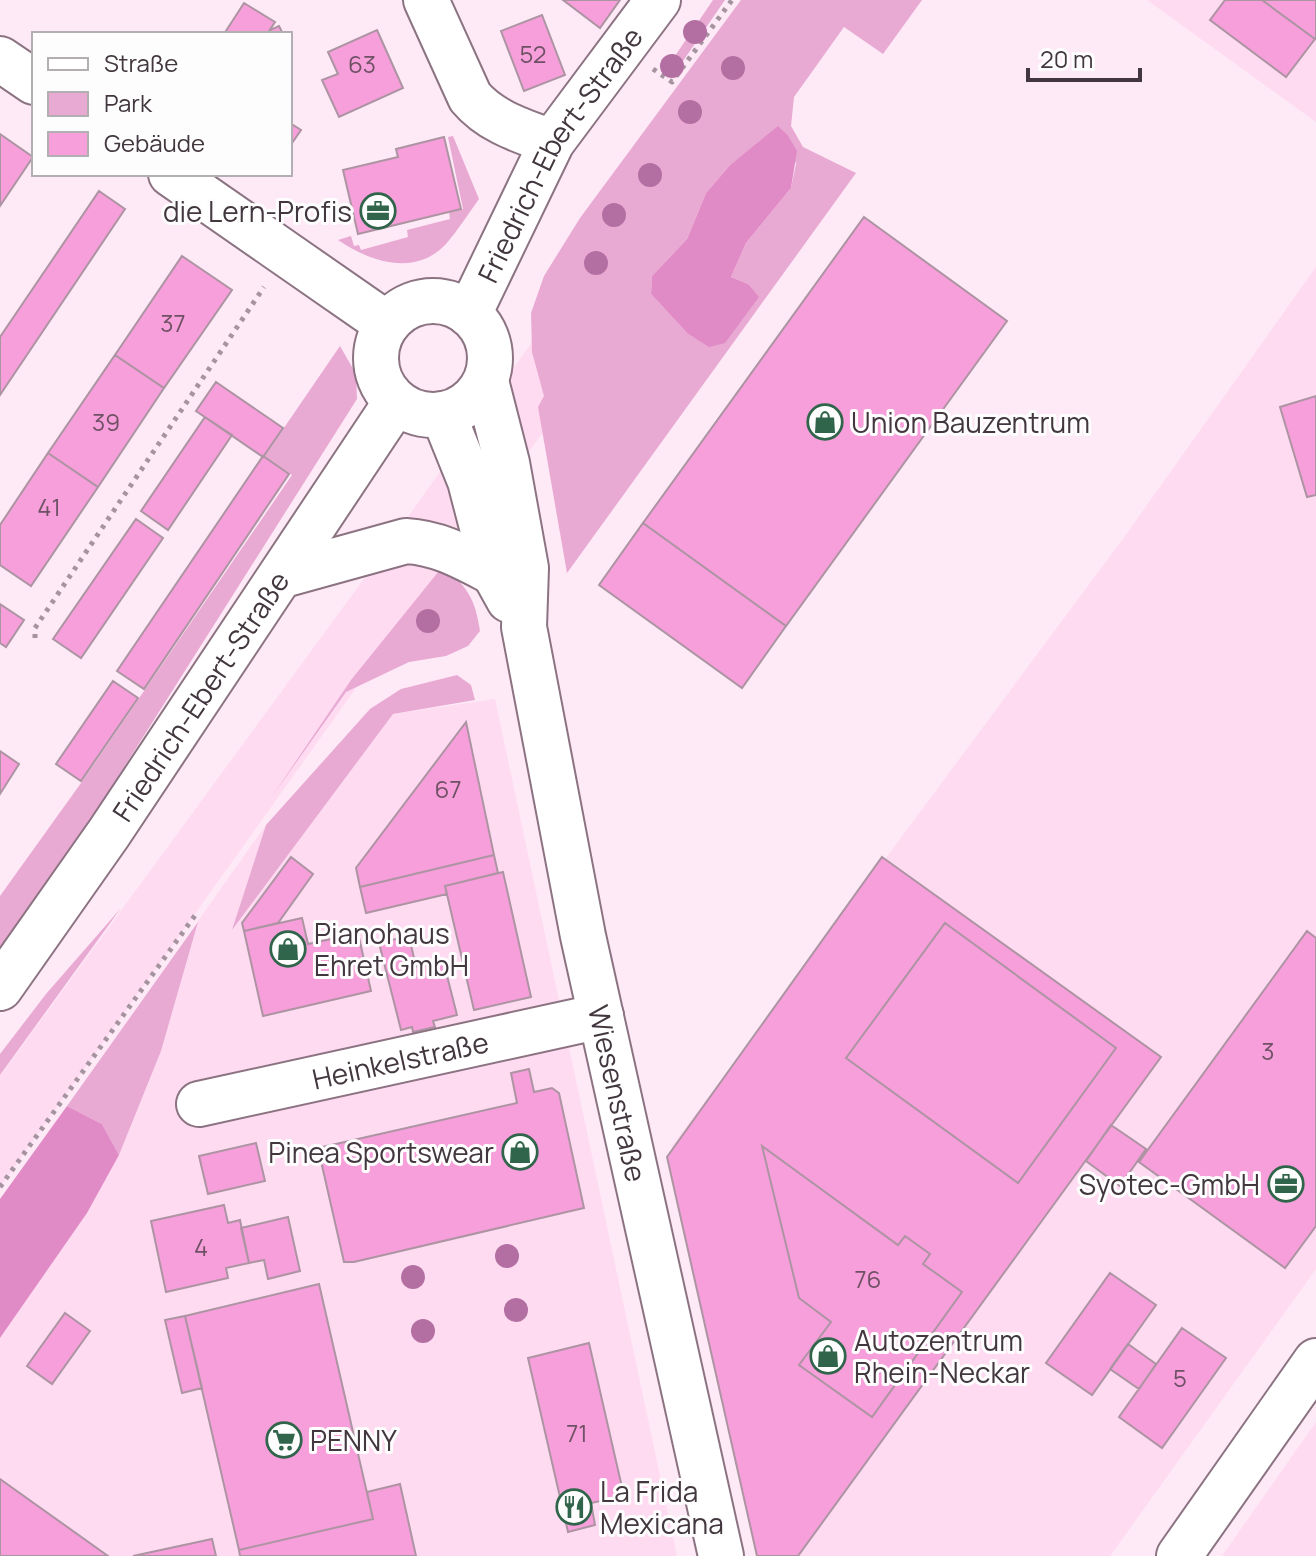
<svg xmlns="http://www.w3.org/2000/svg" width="1316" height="1556" viewBox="0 0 1316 1556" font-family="Manrope,sans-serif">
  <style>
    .built { fill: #fedbf1 }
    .green { fill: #e8aad3; fill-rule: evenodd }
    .forest { fill: #e18bc6 }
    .building { fill: #f79fda; stroke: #ad94a3; stroke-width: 2 }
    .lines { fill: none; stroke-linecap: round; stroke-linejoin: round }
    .minor-casing { stroke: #8b7382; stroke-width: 48 }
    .tertiary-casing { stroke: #8b7382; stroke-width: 48 }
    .path { stroke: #a5949f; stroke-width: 5; stroke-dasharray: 4 6; stroke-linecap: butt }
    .minor { stroke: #fff; stroke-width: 44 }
    .tertiary { stroke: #fff; stroke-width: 44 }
    .tree { fill: #b36fa2 }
    .labels { text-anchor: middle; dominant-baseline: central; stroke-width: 6; stroke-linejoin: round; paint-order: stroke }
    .number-label { font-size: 24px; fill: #6f5165 }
    .street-label { font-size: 28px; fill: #42373e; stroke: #fdfdfd }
    .poi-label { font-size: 28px; fill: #42373e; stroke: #fdfdfd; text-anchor: start }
  </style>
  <rect width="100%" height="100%" fill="#fee9f6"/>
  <path class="built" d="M1147 0H1316V122Z
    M1316 267V1269L1110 1556H758L672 1146 1125 536Z
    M535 338 584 378 443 566 0 1187V1076L366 576Z
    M495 699 677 1556H0V1338L87 1213 119 1155 161 1051 198 921 266 825 234 927 393 714Z
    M1316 1422V1556H1222Z"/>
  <path class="green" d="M713 0H725L672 77 664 72Z
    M741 0H922L883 54 844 27 794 97 791 126 803 147 856 173 567 573 538 407 544 396 532 352 531 313 544 276 580 218ZM779 127 787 134 796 164 791 188 746 243 731 277 748 284 687 333 651 294 652 276 687 239 706 193 730 165Z
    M453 136 479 199C468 214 458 230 446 244 415 277 370 262 338 240L351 236 354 246 359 245 361 250 408 237 407 230 450 219 449 212 463 209 448 137Z
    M340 346 356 374 357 399 40 900 0 957V896L81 783 292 475 264 457Z
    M443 566C468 588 475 598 480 631L468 646 446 656 409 662 346 692 271 798 351 680Z
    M457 675 471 685 475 700 393 714 232 930 266 825 370 709 401 689Z
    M121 908 0 1075V1054L46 994Z
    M198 922 161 1051 119 1155 102 1124 67 1106Z"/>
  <path class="forest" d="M778 126 787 134 797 151 791 188 746 243 731 277 748 284 759 297 725 343 709 347 687 333 651 294 652 276 687 239 706 193 730 165Z
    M67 1106 102 1124 119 1155 87 1213 0 1338V1199Z"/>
  <path class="building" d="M563 0H620L600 28Z
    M1225 0H1262L1315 39 1286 77 1210 20Z
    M1262 0H1316V37L1315 39Z
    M244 3 275 22 267 34H224Z
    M542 15 565 75 524 91 501 31Z
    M279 26 283 34H267L270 30Z
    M377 30 403 88 339 117 322 80 338 74 328 52Z
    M290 123 301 130 290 146Z
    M0 134 33 157 0 206Z
    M444 137 461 209 358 234 343 170 398 157 396 149Z
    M99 191 125 209 0 395V337Z
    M864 217 1007 321 786 626 643 523Z
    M182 256 232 290 164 388 115 355Z
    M115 355 164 388 98 487 48 453Z
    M216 382 283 428 263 457 196 411Z
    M1316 396V495L1307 497 1280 407Z
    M205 417 232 435 168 530 141 511Z
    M48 453 98 487 31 586 0 565V525Z
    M263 456 289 474 144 689 117 671Z
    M136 519 163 538 81 658 53 639Z
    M643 523 786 626 742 688 599 585Z
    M0 604 24 620 6 647 0 643Z
    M113 681 138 698 81 781 56 764Z
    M466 722 494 855 360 887 356 868Z
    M0 751 19 764 0 794Z
    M494 855 498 873 445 886 447 894 366 913 360 887Z
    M291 857 313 874 278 923 244 931 242 923Z
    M882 857 1161 1057 798 1556H757L667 1157Z
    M503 872 531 997 474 1010 445 886Z
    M302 918 308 944 358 933 371 991 263 1016 244 931Z
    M945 923 1116 1048 1018 1183 846 1058Z
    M1307 931 1316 938V1226L1285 1268 1139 1162Z
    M409 936 416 967 443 960 457 1015 433 1021 435 1027 413 1032 412 1027 401 1030 379 943Z
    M529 1069 534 1092 552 1088 559 1093 584 1208 354 1262H344L318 1148 517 1103 511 1073Z
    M1111 1125 1146 1149 1120 1186 1086 1161Z
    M256 1143 265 1181 208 1194 199 1156Z
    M762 1146 898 1245 905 1236 930 1254 923 1264 962 1292 872 1417 799 1365 831 1322 799 1298Z
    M224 1205 228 1223 240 1220 249 1263 226 1268 228 1278 166 1292 151 1221Z
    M288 1217 300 1271 268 1279 264 1260 249 1263 241 1228Z
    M1110 1273 1156 1305 1092 1395 1046 1363Z
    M319 1284 373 1519 239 1550 185 1316Z
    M65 1313 90 1331 52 1384 27 1366Z
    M185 1316 202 1388 182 1393 165 1320Z
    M1182 1328 1226 1358 1162 1448 1119 1417Z
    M589 1343 624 1496 591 1503 595 1525 568 1532 528 1358Z
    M1128 1344 1156 1364 1139 1389 1110 1369Z
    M0 1479 108 1556H0Z
    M400 1484 416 1556H240L239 1550 373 1519 367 1492Z
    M212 1539 216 1556H133Z"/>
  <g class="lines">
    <defs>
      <g id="minor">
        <path d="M426 0 470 97C491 122 522 131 552 142"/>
        <path d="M0 59 34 82"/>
        <path d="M171 174 387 324"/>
        <path id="s1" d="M486 381 507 463 526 568 524 627 583 936 721 1556"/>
        <path d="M443 414 470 481 494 573 509 600"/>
        <path id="s2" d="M199 1104 601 1016"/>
        <path d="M1179 1556 1316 1361"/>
      </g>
      <g id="tertiary">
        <circle cx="433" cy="358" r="57"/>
        <path id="s3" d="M469 314 552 142 658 0"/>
        <path d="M283 575 406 541C440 543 465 558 494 573"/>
        <path id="s4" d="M0 988 109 833 396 402"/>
      </g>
    </defs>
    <use href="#minor" class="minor-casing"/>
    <use href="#tertiary" class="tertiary-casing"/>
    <path class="path" d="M653 69 672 82 732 0
      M35 638V628L264 287
      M0 1187 196 914"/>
    <use href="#minor" class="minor"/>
    <use href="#tertiary" class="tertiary"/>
  </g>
  <g class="tree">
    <circle cx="695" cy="32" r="12"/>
    <circle cx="672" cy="66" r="12"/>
    <circle cx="733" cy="68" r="12"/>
    <circle cx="690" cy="112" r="12"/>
    <circle cx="650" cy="175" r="12"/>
    <circle cx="614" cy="215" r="12"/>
    <circle cx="596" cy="263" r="12"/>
    <circle cx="428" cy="621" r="12"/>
    <circle cx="507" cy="1256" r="12"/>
    <circle cx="413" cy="1277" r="12"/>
    <circle cx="516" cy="1310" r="12"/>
    <circle cx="423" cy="1331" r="12"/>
  </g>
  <defs>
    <symbol id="office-ring" viewBox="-11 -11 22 22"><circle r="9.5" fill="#fdfdfd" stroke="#31654b" stroke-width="1.5"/><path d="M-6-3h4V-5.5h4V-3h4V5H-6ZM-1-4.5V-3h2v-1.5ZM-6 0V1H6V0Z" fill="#31654b"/></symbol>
    <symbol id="shop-ring" viewBox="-11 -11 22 22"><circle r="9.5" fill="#fdfdfd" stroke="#31654b" stroke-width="1.5"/><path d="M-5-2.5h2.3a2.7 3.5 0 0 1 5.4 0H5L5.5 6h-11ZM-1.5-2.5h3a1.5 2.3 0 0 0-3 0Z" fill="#31654b"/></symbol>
    <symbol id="supermarket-ring" viewBox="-11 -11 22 22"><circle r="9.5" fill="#fdfdfd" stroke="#31654b" stroke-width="1.5"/><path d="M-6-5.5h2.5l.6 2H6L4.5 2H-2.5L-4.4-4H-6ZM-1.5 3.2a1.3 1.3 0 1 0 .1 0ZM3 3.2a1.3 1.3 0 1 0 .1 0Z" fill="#31654b"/></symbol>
    <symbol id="restaurant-ring" viewBox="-11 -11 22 22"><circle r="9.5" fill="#fdfdfd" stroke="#31654b" stroke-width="1.5"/><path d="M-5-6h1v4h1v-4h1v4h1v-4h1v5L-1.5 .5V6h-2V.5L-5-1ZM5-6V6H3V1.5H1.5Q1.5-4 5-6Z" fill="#31654b"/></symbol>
  </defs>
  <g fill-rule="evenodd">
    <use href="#office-ring" x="358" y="191" width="40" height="40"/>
    <use href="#shop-ring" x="805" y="402" width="40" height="40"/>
    <use href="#shop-ring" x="268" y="929" width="40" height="40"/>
    <use href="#shop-ring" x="500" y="1132" width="40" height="40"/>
    <use href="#office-ring" x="1266" y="1164" width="40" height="40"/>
    <use href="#shop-ring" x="808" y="1336" width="40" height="40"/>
    <use href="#supermarket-ring" x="264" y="1420" width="40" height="40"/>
    <use href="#restaurant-ring" x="554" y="1487" width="40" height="40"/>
  </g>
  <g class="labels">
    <g class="number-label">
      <text x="533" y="53">52</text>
      <text x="362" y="63">63</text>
      <text x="173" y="322">37</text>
      <text x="106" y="421">39</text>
      <text x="49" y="506">41</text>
      <text x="448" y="788">67</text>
      <text x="1268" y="1050">3</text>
      <text x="201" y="1246">4</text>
      <text x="868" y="1278">76</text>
      <text x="1180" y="1377">5</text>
      <text x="577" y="1432">71</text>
    </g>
    <g class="street-label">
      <text stroke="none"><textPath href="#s3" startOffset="184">Friedrich-Ebert-Straße</textPath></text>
      <text stroke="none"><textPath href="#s4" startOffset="354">Friedrich-Ebert-Straße</textPath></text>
      <text stroke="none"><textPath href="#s2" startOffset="206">Heinkelstraße</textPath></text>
      <text stroke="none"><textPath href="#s1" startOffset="726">Wiesenstraße</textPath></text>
    </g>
    <g class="poi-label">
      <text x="352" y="211" text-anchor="end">die Lern-Profis</text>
      <text x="851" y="422">Union Bauzentrum</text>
      <text x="314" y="933">Pianohaus<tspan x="314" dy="32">Ehret GmbH</tspan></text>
      <text x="494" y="1152" text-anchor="end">Pinea Sportswear</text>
      <text x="1260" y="1184" text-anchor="end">Syotec-GmbH</text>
      <text x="854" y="1340">Autozentrum<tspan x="854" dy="32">Rhein-Neckar</tspan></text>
      <text x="310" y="1440">PENNY</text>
      <text x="600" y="1491">La Frida<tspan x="600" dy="32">Mexicana</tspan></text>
    </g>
  </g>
  <rect x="32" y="32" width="260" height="144" fill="#fdfdfd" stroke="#b2aeb1" stroke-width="2"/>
  <rect x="48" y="58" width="40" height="12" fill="#ffffff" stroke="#b2aeb1" stroke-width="2"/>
  <text x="104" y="72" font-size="24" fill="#42373e">Straße</text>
  <rect x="48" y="92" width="40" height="24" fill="#e8aad3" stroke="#b2aeb1" stroke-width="2"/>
  <text x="104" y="112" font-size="24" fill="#42373e">Park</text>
  <rect x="48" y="132" width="40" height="24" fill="#f79fda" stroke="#b2aeb1" stroke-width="2"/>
  <text x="104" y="152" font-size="24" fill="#42373e">Gebäude</text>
  <path d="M1028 68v12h112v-12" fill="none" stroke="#42373e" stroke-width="4"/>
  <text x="1040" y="68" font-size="24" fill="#42373e" stroke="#fdfdfd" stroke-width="6" paint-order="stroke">20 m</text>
</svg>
